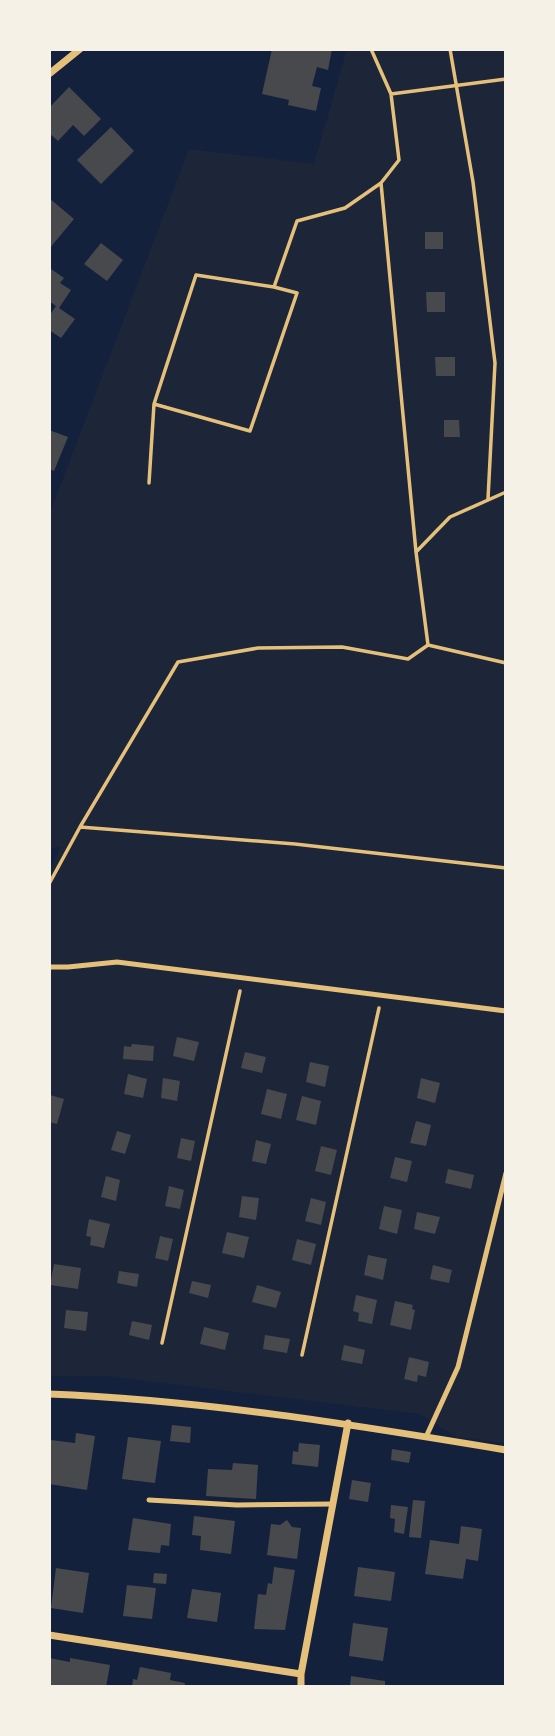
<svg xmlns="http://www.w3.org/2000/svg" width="555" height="1736" viewBox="0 0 555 1736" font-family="Signika,sans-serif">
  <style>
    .green { fill: #1d2539 }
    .building { fill: #48494c }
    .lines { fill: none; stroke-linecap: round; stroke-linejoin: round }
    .path { stroke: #e5c07b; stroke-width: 3.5 }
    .service { stroke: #e5c07b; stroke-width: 5 }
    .minor { stroke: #e5c07b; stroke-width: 7 }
  </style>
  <rect width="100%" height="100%" fill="#14213d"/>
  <path class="green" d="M347 49H506V1443L456 1437 420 1414 106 1376H49V871L61 847 49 848V515L189 149 314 164Z"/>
  <path class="building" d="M272 49H332L328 70 317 67 312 86 321 88 316 111 288 105 289 100 262 94Z
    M69 87 101 119 84 136 73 125 58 141 49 133V108Z
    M111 127 134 151 101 184 77 160Z
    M49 198 74 219 49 249Z
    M425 232H443V249H425Z
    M101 243 123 260 107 281 84 264Z
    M51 269 64 278 60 283 71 290 59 308 75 319 61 338 49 330V316L56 306 49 301Z
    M426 292H445V312H427Z
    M435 357H455V376H436Z
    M444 420H459L460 437H444Z
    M49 430 68 437 54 471 49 469Z
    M177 1037 199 1042 194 1061 173 1056Z
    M132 1044 154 1046 153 1061 123 1059 124 1046 131 1047Z
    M245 1052 266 1057 262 1073 241 1068Z
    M310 1062 329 1066 325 1087 306 1082Z
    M128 1074 147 1079 143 1098 124 1094Z
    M163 1078 180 1081 177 1101 161 1098Z
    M421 1078 440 1083 435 1103 417 1098Z
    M267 1089 287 1094 281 1119 261 1114Z
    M50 1095 64 1099 57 1124 49 1122Z
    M302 1096 321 1101 316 1125 296 1120Z
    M416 1121 431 1125 426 1146 410 1143Z
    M117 1131 131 1135 125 1154 111 1150Z
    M181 1138 195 1141 191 1161 177 1158Z
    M256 1140 271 1144 266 1164 252 1161Z
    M321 1146 337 1150 331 1175 315 1171Z
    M395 1157 412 1161 407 1182 390 1178Z
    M448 1169 474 1175 471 1189 445 1183Z
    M106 1176 120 1180 116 1201 101 1197Z
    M169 1186 184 1190 180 1209 165 1206Z
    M242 1196 259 1198 256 1220 239 1217Z
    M311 1198 326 1202 321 1225 305 1221Z
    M384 1206 402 1210 397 1234 379 1229Z
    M417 1212 440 1217 435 1234 414 1229Z
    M89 1219 110 1224 104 1248 90 1245 91 1237 86 1236Z
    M227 1232 249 1237 244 1258 222 1253Z
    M160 1236 173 1239 168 1261 155 1258Z
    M297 1239 316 1244 311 1265 292 1260Z
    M368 1255 387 1259 383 1280 364 1275Z
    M54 1264 81 1268 78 1289 50 1285Z
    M433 1265 452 1270 449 1283 430 1279Z
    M119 1271 139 1274 137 1287 117 1283Z
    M192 1281 211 1285 208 1298 189 1293Z
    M257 1285 281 1292 276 1308 252 1302Z
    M356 1295 377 1300 372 1324 358 1321 359 1313 353 1311Z
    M395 1301 413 1305 412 1309 415 1310 411 1330 390 1325Z
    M66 1310 88 1312 86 1331 64 1328Z
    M132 1321 152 1325 149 1340 129 1335Z
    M204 1327 229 1333 225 1350 200 1344Z
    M265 1335 290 1339 287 1353 263 1349Z
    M344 1345 365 1350 362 1364 341 1360Z
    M409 1357 429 1362 426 1377 418 1375 417 1382 404 1379Z
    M172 1425 191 1427 190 1443 170 1441Z
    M76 1433 95 1436 87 1490 49 1484 51 1440 75 1443Z
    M128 1437 161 1441 155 1483 122 1479Z
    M299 1443 320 1445 318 1467 292 1464 293 1451 298 1452Z
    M392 1449 411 1452 409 1463 391 1460Z
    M233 1463 258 1465 256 1499 206 1496 208 1469 232 1470Z
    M352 1480 371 1483 368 1502 349 1499Z
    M413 1500 425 1501 421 1538 409 1537Z
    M391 1505 408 1507 404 1534 394 1532 395 1519 390 1518Z
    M194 1516 235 1521 231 1554 200 1550 201 1536 192 1535Z
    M133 1518 171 1524 169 1546 161 1545 160 1553 128 1550Z
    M287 1520 292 1527 301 1528 297 1559 267 1555 271 1524 280 1525Z
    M461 1526 482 1529 478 1561 466 1559 463 1579 425 1574 430 1540 459 1544Z
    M274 1567 295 1570 285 1630 254 1629 258 1594 266 1595 268 1583 272 1584Z
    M358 1567 395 1572 391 1601 354 1596Z
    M56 1568 89 1573 83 1613 51 1608Z
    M154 1573 167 1574 166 1584 153 1583Z
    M127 1585 156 1588 152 1619 123 1616Z
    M192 1589 221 1593 217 1622 187 1618Z
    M353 1623 388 1628 383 1661 349 1656Z
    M49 1658 70 1662V1658L110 1665 106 1687H49Z
    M140 1667 171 1673 170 1680 185 1683 184 1687H132L133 1679 137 1680Z
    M351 1676 385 1681V1687H350Z"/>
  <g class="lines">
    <path class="path" d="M371 49 391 94 506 79
      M450 49 473 182 495 363 488 499
      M391 94 399 160 381 183 416 552
      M154 404 250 431 297 293 274 287
      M149 483 154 404 196 275 274 287 297 221 345 208 381 183
      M428 645 416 552 450 517 506 492
      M80 827 295 844 506 868
      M49 884 80 827 178 662 258 648 342 647 408 659 428 645 506 663
      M162 1343 240 991
      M302 1355 379 1008"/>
    <path class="service" d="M49 967H68L117 962 506 1011
      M426 1437 458 1367 506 1173
      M149 1500 237 1505 333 1504"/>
    <path class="minor" d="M49 74 80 49
      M49 1394C203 1400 355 1425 506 1450
      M49 1635 301 1674
      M301 1687V1674L348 1423"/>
  </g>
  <rect width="555" height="1736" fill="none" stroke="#f6f1e7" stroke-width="102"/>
</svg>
